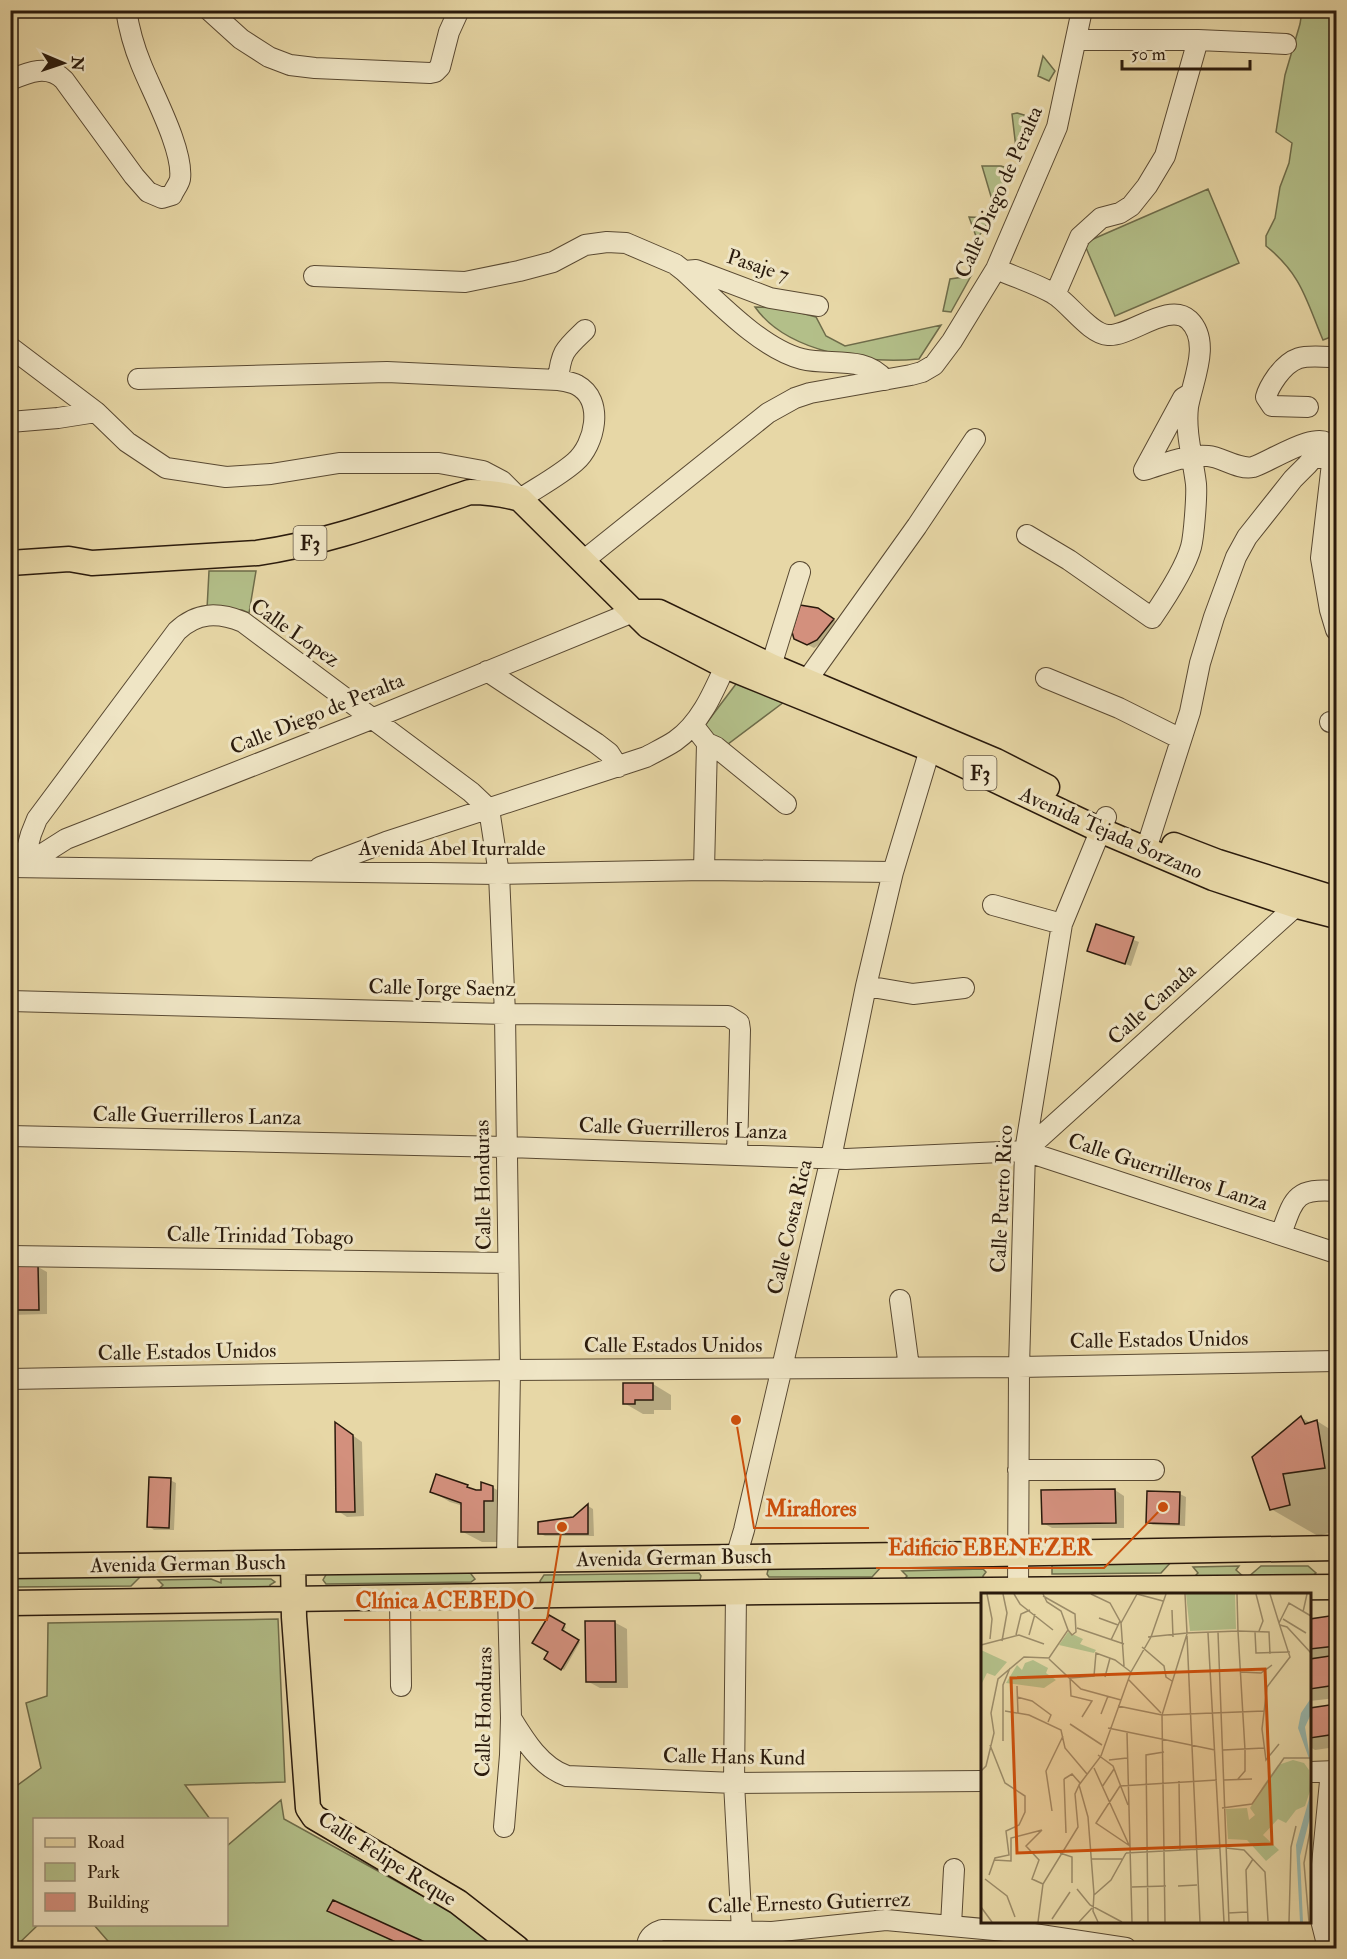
<svg xmlns="http://www.w3.org/2000/svg" width="1347" height="1959" viewBox="0 0 1347 1959" font-family="'IM FELL Double Pica',serif">
  <style>
    .green { fill: #b3bf89; stroke: #6e6c4a; stroke-width: 1.5 }
    .shadow { fill: #0003 }
    .building { fill: #d3907d; stroke: #2a1a0c; stroke-width: 1.5 }
    .lines { fill: none; stroke-linecap: round; stroke-linejoin: round }
    .minor-casing { stroke: #594932; stroke-width: 22 }
    .major-casing { stroke: #2a1a0c; stroke-width: 27 }
    .minor { stroke: #efe5c5; stroke-width: 20 }
    .major { stroke: #e7d7a6; stroke-width: 24 }
    .labels { text-anchor: middle; dominant-baseline: central; stroke-width: 6; stroke-linejoin: round; paint-order: stroke }
    .shield { fill: #efe5c5; stroke: #655744; stroke-width: 1.5 }
    .shield-label { font-size: 20px; font-weight: bold; fill: #2a1a0c }
    .street-label { font-size: 21px; fill: #2a1a0c; stroke: #efe5c5 }
    .inset-road { fill: none; stroke: #9b8b68; stroke-width: 1.5 }
    .view { fill: #cc500c; fill-opacity: 0.15; stroke: #cc500c; stroke-width: 3 }
    .inset-edge { fill: none; stroke: #2a1a0c; stroke-width: 3 }
    .leader { fill: none; stroke: #cc500c; stroke-width: 2 }
    .callout-dot { fill: #cc500c; stroke: #efe5c5; stroke-width: 2 }
    .callout-label { font-size: 22px; text-anchor: middle; font-weight: bold; fill: #cc500c; stroke: #efe5c5; stroke-width: 6; stroke-linejoin: round; paint-order: stroke }
  </style>
  <rect width="100%" height="100%" fill="#e7d7a6"/>
  <filter id="stains"><feTurbulence type="fractalNoise" baseFrequency=".00333" numOctaves="4"/><feColorMatrix values="0 0 0 0 .2 0 0 0 0 .09 0 0 0 0 .02 0 0 0 .5 -.17"/></filter>
  <radialGradient id="worn" r=".72"><stop offset=".6" stop-color="#630" stop-opacity="0"/><stop offset="1" stop-color="#630" stop-opacity=".3"/></radialGradient>
  <path class="green" d="M1302 11H1336V335L1323 340C1306 300 1302 275 1266 246V236L1275 218 1280 187 1289 163 1292 143 1276 132 1285 75 1300 24Z
    M1043 56 1055 71 1049 81 1038 76Z
    M1017 113 1024 115 1030 120 1022 149 1016 148 1012 114Z
    M982 166H1001L1011 169 995 210Z
    M1208 189 1239 263 1115 316 1084 243Z
    M969 217 991 218 977 239Z
    M971 276 951 312 943 311 950 279Z
    M755 307 783 308 816 317 826 336 845 346 941 325 919 359C867 364 787 353 755 307Z
    M209 571H256L249 613 242 610 207 609Z
    M739 680 784 702 724 747 702 729Z
    M1172 1561 1161 1573 1052 1574V1563Z
    M883 1565 872 1577H769L767 1574 769 1566Z
    M1239 1566 1236 1570 1245 1578 1192 1579 1198 1573 1193 1567Z
    M1261 1566H1308L1316 1573 1310 1577 1247 1578Z
    M983 1569 986 1572 983 1576V1581L902 1582 907 1576 902 1571Z
    M471 1570V1574L475 1579 471 1582 326 1584 323 1580 327 1573Z
    M699 1573 701 1576 699 1584H541L540 1581 544 1575Z
    M143 1574 131 1586 15 1587 11 1584 15 1581V1576Z
    M211 1579 221 1583V1579H271L275 1582 270 1585V1590L157 1591 163 1585 158 1580Z
    M278 1619 285 1782 185 1785 210 1819 34 1820V1924L38 1925 14 1948H11V1790L41 1768 26 1703 47 1696 48 1623Z
    M281 1800 284 1819 452 1912 499 1948H114L94 1925 226 1924 227 1843 228 1845Z"/>
  <path class="shadow" d="M765 10H817L809 14 782 16Z
    M824 613 839 623 823 642 814 648 802 642Z
    M1097 926 1139 942 1131 966 1089 951Z
    M10 1267H38L47 1272V1314L10 1315Z
    M653 1384 671 1395V1410H654V1414H643L624 1403Z
    M1302 1418 1311 1423 1317 1421 1336 1433V1500L1329 1501 1336 1531 1318 1536 1271 1509 1254 1458Z
    M344 1429 362 1442 364 1516 347 1517 338 1511Z
    M170 1480 176 1483 174 1530H154L148 1526Z
    M467 1486 476 1491H483L492 1487 511 1498 503 1542H482L463 1532V1506L450 1502 431 1491Z
    M1115 1490 1124 1496V1528H1052L1043 1523Z
    M1180 1494 1186 1497 1185 1526 1153 1525 1147 1522Z
    M588 1506 593 1509 594 1536H545L539 1533 574 1518Z
    M549 1617 566 1627 563 1632 580 1642 564 1670 546 1659 550 1651Z
    M1336 1617V1698L1310 1701V1660H1313L1310 1658V1622Z
    M614 1622 627 1629 628 1688H600L587 1681Z
    M1336 1706V1747L1315 1750 1310 1747V1709Z
    M333 1902 434 1948H409L342 1918Z"/>
  <path class="building" d="M800 605 818 608 834 619 817 640 807 645 794 639 792 632Z
    M1096 924 1134 937 1125 964 1087 951Z
    M10 1265H38L39 1310H10Z
    M623 1383H653V1400H635V1404H623Z
    M1301 1416 1305 1424 1317 1420 1325 1468 1283 1474 1290 1505 1270 1510 1252 1457Z
    M335 1422 353 1435 355 1512H336Z
    M436 1474 468 1485 467 1487 476 1490H481V1482L493 1486V1501H484V1532H461V1503L430 1492Z
    M149 1477 171 1478 169 1528 147 1527Z
    M1115 1489 1116 1523 1042 1524 1041 1490Z
    M1147 1491 1180 1492 1179 1524 1146 1523Z
    M588 1504V1534H538V1522L573 1517Z
    M549 1615 565 1624 562 1630 579 1640 561 1670 544 1659 548 1652 532 1643Z
    M1336 1615V1646L1310 1649V1619Z
    M585 1621H615L616 1682H586Z
    M1336 1655V1685L1310 1689V1659Z
    M1336 1704V1734L1310 1738V1708Z
    M333 1900 438 1948H409L327 1911Z"/>
  <g class="lines">
    <defs>
      <path id="minor" d="M209 10 241 39 269 57 290 65 315 68 430 73 435 72 440 67 449 32 459 10
        M1077 40H1198L1286 44
        M10 80C29 72 48 64 64 80L134 176 148 192 162 198 172 195C174 190 179 184 180 179 184 150 152 92 141 64 134 47 129 29 126 10
        M996 269C1015 277 1037 284 1054 294 1070 304 1090 334 1108 335 1130 337 1169 301 1189 320 1212 342 1192 382 1188 407 1185 432 1193 459 1196 484 1197 495 1194 536 1191 547 1185 569 1165 599 1152 618L1069 560 1027 535
        M685 271 696 270 770 298 818 306
        M314 276 465 282 519 271 553 262 585 245 607 242 626 243 675 264 684 271C715 299 761 349 802 359 830 366 865 355 885 380
        M1055 295 1080 237 1101 218 1120 213 1131 206 1147 186 1165 156 1198 40
        M10 347 96 412 127 442 166 468 226 477 271 474 339 463H439L483 471 502 481 520 499C538 487 559 476 575 462 595 445 605 400 577 385 572 382 564 381 558 380L387 372 138 379
        M558 380C561 351 565 349 585 330
        M1308 407 1272 406 1266 397C1268 389 1272 383 1277 376 1296 351 1308 357 1336 357
        M10 422 58 418 96 412
        M1144 470C1165 464 1186 454 1208 456 1222 457 1238 470 1253 467 1268 463 1319 428 1330 446 1331 447 1332 455 1333 455L1321 558 1330 610 1336 630
        M1144 470 1183 398 1188 395
        M583 561 768 413 795 398 810 393 911 375 922 372 934 365 952 341 996 269 1057 127 1082 10
        M771 666 800 572
        M487 671 596 743 609 753 618 767
        M1046 678 1119 708 1181 739
        M807 680 917 526 975 439
        M1330 722 1336 723
        M693 725 707 743 704 870
        M707 743 716 747 786 804
        M489 809 499 874 505 1014 510 1370 507 1560
        M1144 850 1150 837 1190 712 1200 663 1214 617 1236 557 1247 537 1293 479 1307 465 1313 458 1336 455
        M10 867 499 874 704 870 893 872
        M22 867 31 834 37 819 177 631C197 612 218 612 243 622L471 792 489 809
        M22 867 66 839 374 718 633 612
        M320 867 386 842 646 757C655 752 666 747 675 741 704 721 717 683 731 653
        M993 905 1062 924
        M866 986 913 994 964 988
        M10 1001 505 1014 728 1016 739 1023 740 1030 737 1154
        M10 1136 506 1147 846 1159 1025 1151 1336 1253
        M1025 1151 1306 897
        M1281 1234C1294 1198 1295 1188 1336 1191
        M10 1256 508 1263
        M900 1300 909 1367
        M10 1379 510 1370 1019 1367 1336 1361
        M1018 1470H1154
        M736 1557 744 1530 831 1158 866 986 893 872 934 736
        M736 1593 734 1783 742 1931
        M1018 1594 1019 1367 1025 1151 1062 924 1106 817
        M400 1598 401 1686
        M511 1718C525 1741 541 1767 567 1776L734 1783 982 1781
        M1310 1772 1336 1771
        M504 1827 510 1755 511 1718 508 1597
        M951 1925 954 1869
        M647 1948C647 1938 653 1933 662 1930L772 1932 886 1920 1027 1933 1126 1948
        M1328 1948 1321 1920 1319 1896 1331 1771"/>
      <path id="major" d="M10 563 69 559 92 563 257 553C330 543 400 515 470 492 488 492 503 494 520 499L648 626 725 666 930 749 1100 830 1213 878 1297 906 1336 916
        M633 612H659L771 666 996 761 1047 787
        M1174 845 1218 862 1336 899
        M293 1563 294 1617 308 1808 314 1817 458 1902 517 1948
        M10 1566 992 1554 1336 1548
        M10 1603 764 1592 1336 1587"/>
    </defs>
    <use href="#minor" class="minor-casing"/>
    <use href="#major" class="major-casing"/>
    <use href="#minor" class="minor"/>
    <use href="#major" class="major"/>
  </g>
  <g class="labels">
    <g class="shield">
      <rect x="293.5" y="526" width="33" height="34" rx="4.5"/>
      <rect x="963.5" y="756" width="33" height="34" rx="4.5"/>
    </g>
    <g class="shield-label">
      <text x="310" y="543">F3</text>
      <text x="980" y="773">F3</text>
    </g>
    <g class="street-label">
      <text transform="translate(999 192) rotate(-66)">Calle Diego de Peralta</text>
      <text transform="translate(758 266) rotate(18)">Pasaje 7</text>
      <text transform="translate(295 633) rotate(35)">Calle Lopez</text>
      <text transform="translate(317 714) rotate(-22)">Calle Diego de Peralta</text>
      <text transform="translate(1111 833) rotate(24)">Avenida Tejada Sorzano</text>
      <text x="452" y="848">Avenida Abel Iturralde</text>
      <text transform="translate(442 988) rotate(1)">Calle Jorge Saenz</text>
      <text transform="translate(1152 1004) rotate(-42)">Calle Canada</text>
      <text transform="translate(197 1116) rotate(1)">Calle Guerrilleros Lanza</text>
      <text transform="translate(683 1129) rotate(2)">Calle Guerrilleros Lanza</text>
      <text transform="translate(1168 1172) rotate(18)">Calle Guerrilleros Lanza</text>
      <text transform="translate(483 1185) rotate(-91)">Calle Honduras</text>
      <text transform="translate(1002 1199) rotate(-87)">Calle Puerto Rico</text>
      <text transform="translate(790 1227) rotate(-77)">Calle Costa Rica</text>
      <text transform="translate(260 1236) rotate(1)">Calle Trinidad Tobago</text>
      <text transform="translate(1159 1340) rotate(-1)">Calle Estados Unidos</text>
      <text x="673" y="1345">Calle Estados Unidos</text>
      <text transform="translate(187 1352) rotate(-1)">Calle Estados Unidos</text>
      <text transform="translate(674 1558) rotate(-1)">Avenida German Busch</text>
      <text transform="translate(188 1564) rotate(-1)">Avenida German Busch</text>
      <text transform="translate(484 1712) rotate(-89)">Calle Honduras</text>
      <text transform="translate(734 1757) rotate(1)">Calle Hans Kund</text>
      <text transform="translate(387 1859) rotate(32)">Calle Felipe Reque</text>
      <text transform="translate(809 1903) rotate(-2)">Calle Ernesto Gutierrez</text>
    </g>
  </g>
  <g transform="translate(981 1593)">
    <rect width="330" height="330" fill="#e7d7a6"/>
    <path d="M205 1H254L255 36 209 38ZM87 39 102 46 99 51 115 57 113 60 78 52ZM0 57 26 69 14 83 6 80 0 92ZM52 67 67 75 65 80 75 87 63 95 25 90 36 72 41 77 44 70ZM312 167 323 170 328 177 329 198 324 213 315 217 305 230 297 226 282 242 298 257 285 268 266 247 247 246 245 216 266 215 268 227 274 222 269 215 282 193 297 172Z" fill="#b3bf89"/>
    <path d="M330 105V121L324 134 330 171 317 135 320 120ZM330 172V221L319 263 322 329H319L315 252 330 199Z" fill="#98b8ae"/>
    <path class="inset-road" d="M6 1 11 26 9 46M33 1 39 11 72 37M110 1 129 10 140 30 143 73M156 1 182 8M204 1 206 40 257 38 256 1M275 1 282 28 278 38M289 1 298 30 308 10 330 23M62 3 94 21 95 39 91 42 87 37M191 17 192 44M322 19 326 1M118 25 137 32M302 26 325 40M140 30 156 1M299 32 306 34 330 60M96 35 143 51M237 39 248 329M274 39 275 60 309 59M227 40 243 329M35 42 40 21 49 17M48 42 54 21M206 43 219 329M167 44 206 40M130 47 139 28M21 48 26 20 22 1M0 52 38 42 63 51M161 54 183 73 185 84 191 88M68 66 100 96 140 107M260 79 280 80 291 72M124 84 129 65M89 85 113 83 115 60 134 67 150 79M89 85 90 103 111 108 101 124M147 86 180 120M36 93 37 120M36 104 51 108 70 122 67 129M137 113 181 122 283 118M24 118 48 122 80 137 84 155 106 181M120 121 127 103M89 131 121 152M127 135 234 157M146 140 151 329M22 148V92L29 75M298 151 285 167 281 136 286 94 309 64 298 30M242 157 283 155M117 162 132 173 147 212M128 167 146 165M113 175 148 252M0 178 5 173 13 140 10 120 17 86 43 64 68 65 87 37 80 18 66 9 62 1M83 186 85 240M257 186 264 178V157L257 38 288 39 289 61M243 187 271 186M198 188 199 257M139 193 236 187M139 193 115 230 149 253M121 194 133 176M241 215 271 211 303 165H330M71 218 65 178 82 143M61 237 45 253 58 267 51 286 62 291M245 255 263 257 284 279 287 328M79 260 91 264V290M145 260 239 255M111 266H141M13 267 30 268V245L61 237M8 282 14 265 28 262 25 238 38 232 44 219V203L24 190 9 152M4 286 26 303 34 324M197 293 216 292M151 294 185 293M96 296 109 312 141 329M113 300 112 318 117 329M113 301 107 224 98 192 120 163 150 79 170 44 185 1M113 302 130 287 145 260M0 314 11 329M247 320 266 319M71 326 89 299M57 329 62 291 97 234 94 201 99 190 91 181 83 186M98 329 111 315M167 329 165 162 183 159M184 329 181 122 206 41M267 329 265 277 272 266M308 329 310 254 315 233M328 329 323 270 330 233"/>
    <path class="view" d="M284 76 291 251 36 260 30 85Z"/>
    <rect width="330" height="330" class="inset-edge"/>
  </g>
  <path class="leader" d="M736 1420L754 1528H869M1163 1507L1104 1568H876M562 1527L547 1620H344"/>
  <g class="callout-dot">
    <circle cx="736" cy="1420" r="6"/>
    <circle cx="1163" cy="1507" r="6"/>
    <circle cx="562" cy="1527" r="6"/>
  </g>
  <g class="callout-label">
    <text x="811" y="1516">Miraflores</text>
    <text x="990" y="1555">Edificio EBENEZER</text>
    <text x="445" y="1608">Clínica ACEBEDO</text>
  </g>
  <rect width="1347" height="1959" fill="none" stroke="#e7d7a6" stroke-width="36"/>
  <rect x="12" y="12" width="1323" height="1935" fill="none" stroke="#2a1a0c" stroke-width="3"/>
  <rect x="18" y="18" width="1311" height="1923" fill="none" stroke="#2a1a0c" stroke-width="1.5"/>
  <rect x="33" y="1818" width="195" height="108" fill="#efe5c5" stroke="#a0947b" stroke-width="1.5"/>
  <rect x="45" y="1838" width="30" height="9" fill="#e7d7a6" stroke="#a0947b" stroke-width="1.5"/>
  <text x="87" y="1848" font-size="18" fill="#2a1a0c">Road</text>
  <rect x="45" y="1863" width="30" height="18" fill="#b3bf89" stroke="#a0947b" stroke-width="1.5"/>
  <text x="87" y="1878" font-size="18" fill="#2a1a0c">Park</text>
  <rect x="45" y="1893" width="30" height="18" fill="#d3907d" stroke="#a0947b" stroke-width="1.5"/>
  <text x="87" y="1908" font-size="18" fill="#2a1a0c">Building</text>
  <g transform="translate(63 63) rotate(92)" stroke="#efe5c5" stroke-width="4.5" paint-order="stroke">
  <path d="M0-4.5L10 22L0 15L-10 22Z" fill="#2a1a0c"/>
  <text y="-9" font-size="16" font-weight="bold" text-anchor="middle" fill="#2a1a0c">N</text>
  </g>
  <path d="M1122 60v9h128v-9" fill="none" stroke="#2a1a0c" stroke-width="3"/>
  <text x="1131" y="60" font-size="18" fill="#2a1a0c" stroke="#efe5c5" stroke-width="4.5" paint-order="stroke">50 m</text>
  <rect width="100%" height="100%" filter="url(#stains)"/>
  <rect width="100%" height="100%" fill="url(#worn)"/>
</svg>
